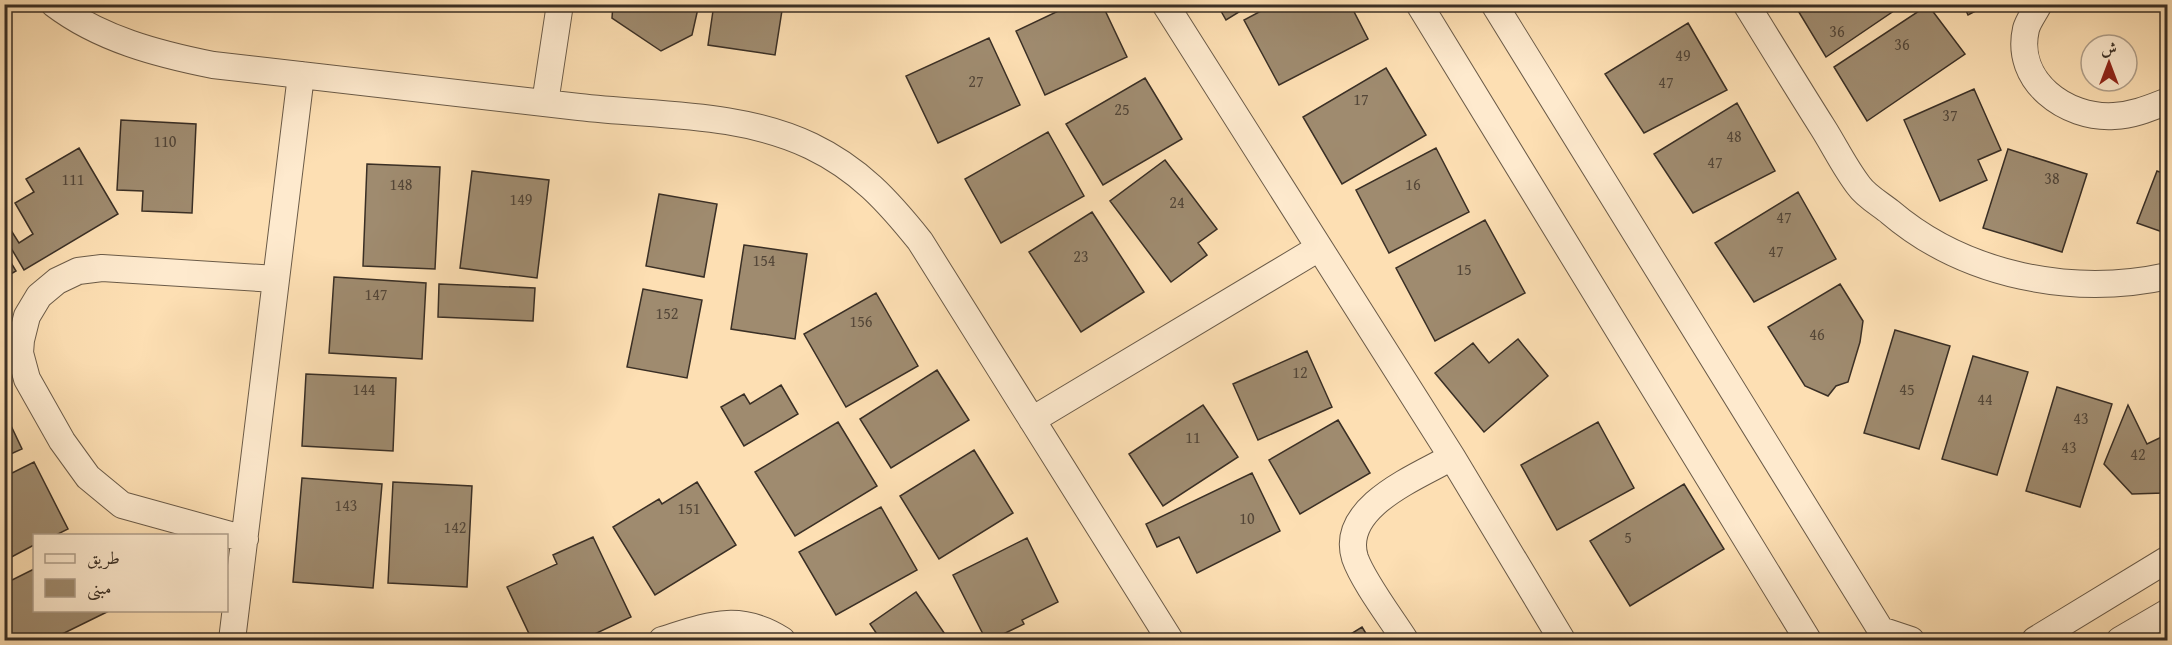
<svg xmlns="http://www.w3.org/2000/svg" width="2172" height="645" viewBox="0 0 2172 645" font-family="'Gentium Book Plus',Amiri,serif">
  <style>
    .building { fill: #9f8b6f; stroke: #3a2f25; stroke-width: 1.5 }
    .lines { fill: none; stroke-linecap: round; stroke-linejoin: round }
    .street-casing { stroke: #6b5b48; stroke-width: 28 }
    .street { stroke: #feeace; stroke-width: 26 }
    .labels { text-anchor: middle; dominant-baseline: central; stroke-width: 4.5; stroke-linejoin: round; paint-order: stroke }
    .number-label { font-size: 16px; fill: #534638 }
  </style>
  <rect width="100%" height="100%" fill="#fddfb3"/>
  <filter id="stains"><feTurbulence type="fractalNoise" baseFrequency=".00333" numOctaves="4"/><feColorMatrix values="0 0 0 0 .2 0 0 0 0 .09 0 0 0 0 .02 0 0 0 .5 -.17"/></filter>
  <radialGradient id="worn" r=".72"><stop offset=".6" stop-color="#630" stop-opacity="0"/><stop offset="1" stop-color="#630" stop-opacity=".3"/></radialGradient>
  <path class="building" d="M613 4H699L692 35 661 51 612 18Z
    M714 4H783L775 55 708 45Z
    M1073 4H1102L1127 57 1045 95 1016 31Z
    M1217 4H1252L1226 20Z
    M1274 4H1350L1368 39 1279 85 1244 20Z
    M1794 4H1904L1826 57Z
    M1963 4H1989L1968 15Z
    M1928 5 1965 54 1867 121 1834 67Z
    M1688 23 1727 90 1644 133 1605 74Z
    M989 38 1020 105 938 143 906 76Z
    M1386 68 1426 135 1342 184 1303 117Z
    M1145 78 1182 139 1103 185 1066 124Z
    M1974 89 2001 150 1978 160 1987 180 1940 201 1904 120Z
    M1737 103 1775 171 1693 213 1654 154Z
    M121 120 196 124 192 213 142 211 143 191 117 190Z
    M1048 132 1084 196 1001 243 965 179Z
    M79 148 118 214 24 270 11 248 4 251V219L19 243 33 234 15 203 34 192 26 179Z
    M1436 148 1469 212 1389 253 1356 190Z
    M2008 149 2087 174 2062 252 1983 228Z
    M1165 160 1217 229 1198 243 1207 255 1171 282 1110 201Z
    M367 164 440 167 435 269 363 266Z
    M472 171 549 180 537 278 460 268Z
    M2157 171 2168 175V234L2137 223Z
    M1798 192 1836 259 1754 302 1715 243Z
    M659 194 717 204 704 277 646 266Z
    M1092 212 1144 292 1081 332 1029 252Z
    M1485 220 1525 293 1435 341 1396 268Z
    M744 245 807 254 795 339 731 329Z
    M4 251 16 271 4 278Z
    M334 277 426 283 422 359 329 353Z
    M439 284 535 288 533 321 438 317Z
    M1840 284 1863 321 1860 342 1848 382 1836 386 1828 396 1805 386 1768 327Z
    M643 289 702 300 687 378 627 367Z
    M876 293 918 366 846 407 804 334Z
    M1895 330 1950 346 1919 449 1864 433Z
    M1518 339 1548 376 1484 432 1435 373 1473 343 1489 363Z
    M1307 351 1332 407 1258 440 1233 384Z
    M1973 356 2028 372 1997 475 1942 459Z
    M937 370 969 420 891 468 860 419Z
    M306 374 396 378 393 451 302 446Z
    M781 385 798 414 744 446 721 407 744 394 750 404Z
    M2057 387 2112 404 2080 507 2026 491Z
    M1203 405 1238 457 1163 506 1129 454Z
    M2128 405 2147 444 2168 434V491L2164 493 2132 494 2104 464Z
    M4 411 22 449 4 457Z
    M1338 420 1370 473 1300 514 1269 460Z
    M838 422 877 486 795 536 755 472Z
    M1598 422 1634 488 1557 530 1521 465Z
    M974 450 1013 513 939 559 900 496Z
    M34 462 68 529 54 536H34V545L4 561V477Z
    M1252 473 1280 531 1197 573 1179 537 1157 547 1146 524Z
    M302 478 382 484 373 588 293 582Z
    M393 482 472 486 467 587 388 583Z
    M697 482 736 545 655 595 613 527 659 499 662 504Z
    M1684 484 1724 549 1630 606 1590 541Z
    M881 507 917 570 836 615 799 552Z
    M593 537 631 617 582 640H532L507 587 557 564 553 555Z
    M1027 538 1058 602 1022 620 1024 624 991 640H986L953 575Z
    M34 569V610H111L50 640H4V584Z
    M916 592 949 640H881L870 624Z
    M1362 627 1370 640H1341Z
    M113 635 116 640H102Z"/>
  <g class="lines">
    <defs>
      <path id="street" d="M54 4C100 39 158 54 213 65 335 79 457 93 579 107 656 116 740 112 811 146 859 169 888 201 920 241L1170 640
        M1165 4 1452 457 1562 640
        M1419 4 1808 640
        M1494 4 1887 640
        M1746 4C1772 46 1797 87 1823 128 1835 147 1845 168 1859 186 1866 196 1880 204 1890 212 1965 276 2073 297 2168 276
        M2039 4C2035 12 2028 21 2026 29 2014 81 2066 119 2114 116 2134 115 2150 108 2168 101
        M545 103 560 4
        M1032 420 1319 248
        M245 539 122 505 88 477 62 441 27 379 20 353 21 340 27 316 39 296 57 281 78 271 102 268 276 279
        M1881 630 1911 640
        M232 640 301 75
        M662 640C707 626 738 612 782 640
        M1405 640C1391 618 1363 581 1355 558 1339 507 1417 477 1452 457
        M2035 640 2168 559
        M2120 640 2168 612"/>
    </defs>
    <use href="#street" class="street-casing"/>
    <use href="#street" class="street"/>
  </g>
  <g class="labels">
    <g class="number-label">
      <text x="1837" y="31">36</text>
      <text x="1902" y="44">36</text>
      <text x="1683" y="55">49</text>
      <text x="976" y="81">27</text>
      <text x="1666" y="82">47</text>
      <text x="1361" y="99">17</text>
      <text x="1122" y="109">25</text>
      <text x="1950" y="115">37</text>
      <text x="1734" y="136">48</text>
      <text x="165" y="141">110</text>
      <text x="1715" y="162">47</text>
      <text x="2052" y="178">38</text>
      <text x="73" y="179">111</text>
      <text x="401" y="184">148</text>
      <text x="1413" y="184">16</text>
      <text x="521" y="199">149</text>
      <text x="1177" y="202">24</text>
      <text x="1784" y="217">47</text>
      <text x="1776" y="251">47</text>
      <text x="1081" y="256">23</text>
      <text x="764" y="260">154</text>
      <text x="1464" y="269">15</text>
      <text x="376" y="294">147</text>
      <text x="667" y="313">152</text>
      <text x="861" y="321">156</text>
      <text x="1817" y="334">46</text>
      <text x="1300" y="372">12</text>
      <text x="364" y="389">144</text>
      <text x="1907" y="389">45</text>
      <text x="1985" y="399">44</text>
      <text x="2081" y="418">43</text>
      <text x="1193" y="437">11</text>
      <text x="2069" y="447">43</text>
      <text x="2138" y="454">42</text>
      <text x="346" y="505">143</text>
      <text x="689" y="508">151</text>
      <text x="1247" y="518">10</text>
      <text x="455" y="527">142</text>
      <text x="1628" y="537">5</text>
    </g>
  </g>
  <rect width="2172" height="645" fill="none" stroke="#fddfb3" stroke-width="24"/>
  <rect x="6" y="6" width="2160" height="633" fill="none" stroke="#3a2f25" stroke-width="3"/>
  <rect x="12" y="12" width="2148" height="621" fill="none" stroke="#3a2f25" stroke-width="1.5"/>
  <rect x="33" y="534" width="195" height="78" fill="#feeace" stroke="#b09f8a" stroke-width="1.5"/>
  <rect x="45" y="554" width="30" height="9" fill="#feeace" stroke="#b09f8a" stroke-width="1.5"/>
  <text x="87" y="564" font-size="18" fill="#3a2f25">طريق</text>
  <rect x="45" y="579" width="30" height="18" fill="#9f8b6f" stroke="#b09f8a" stroke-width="1.5"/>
  <text x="87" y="594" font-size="18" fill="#3a2f25">مبنى</text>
  <g transform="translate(2109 63)"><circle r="28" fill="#feeace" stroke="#b09f8a" stroke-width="1.5"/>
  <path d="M0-4.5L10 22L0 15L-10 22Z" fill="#8f2418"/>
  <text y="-9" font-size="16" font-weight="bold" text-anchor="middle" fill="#3a2f25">ش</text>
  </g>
  <rect width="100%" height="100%" filter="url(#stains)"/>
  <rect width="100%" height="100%" fill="url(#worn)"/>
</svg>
